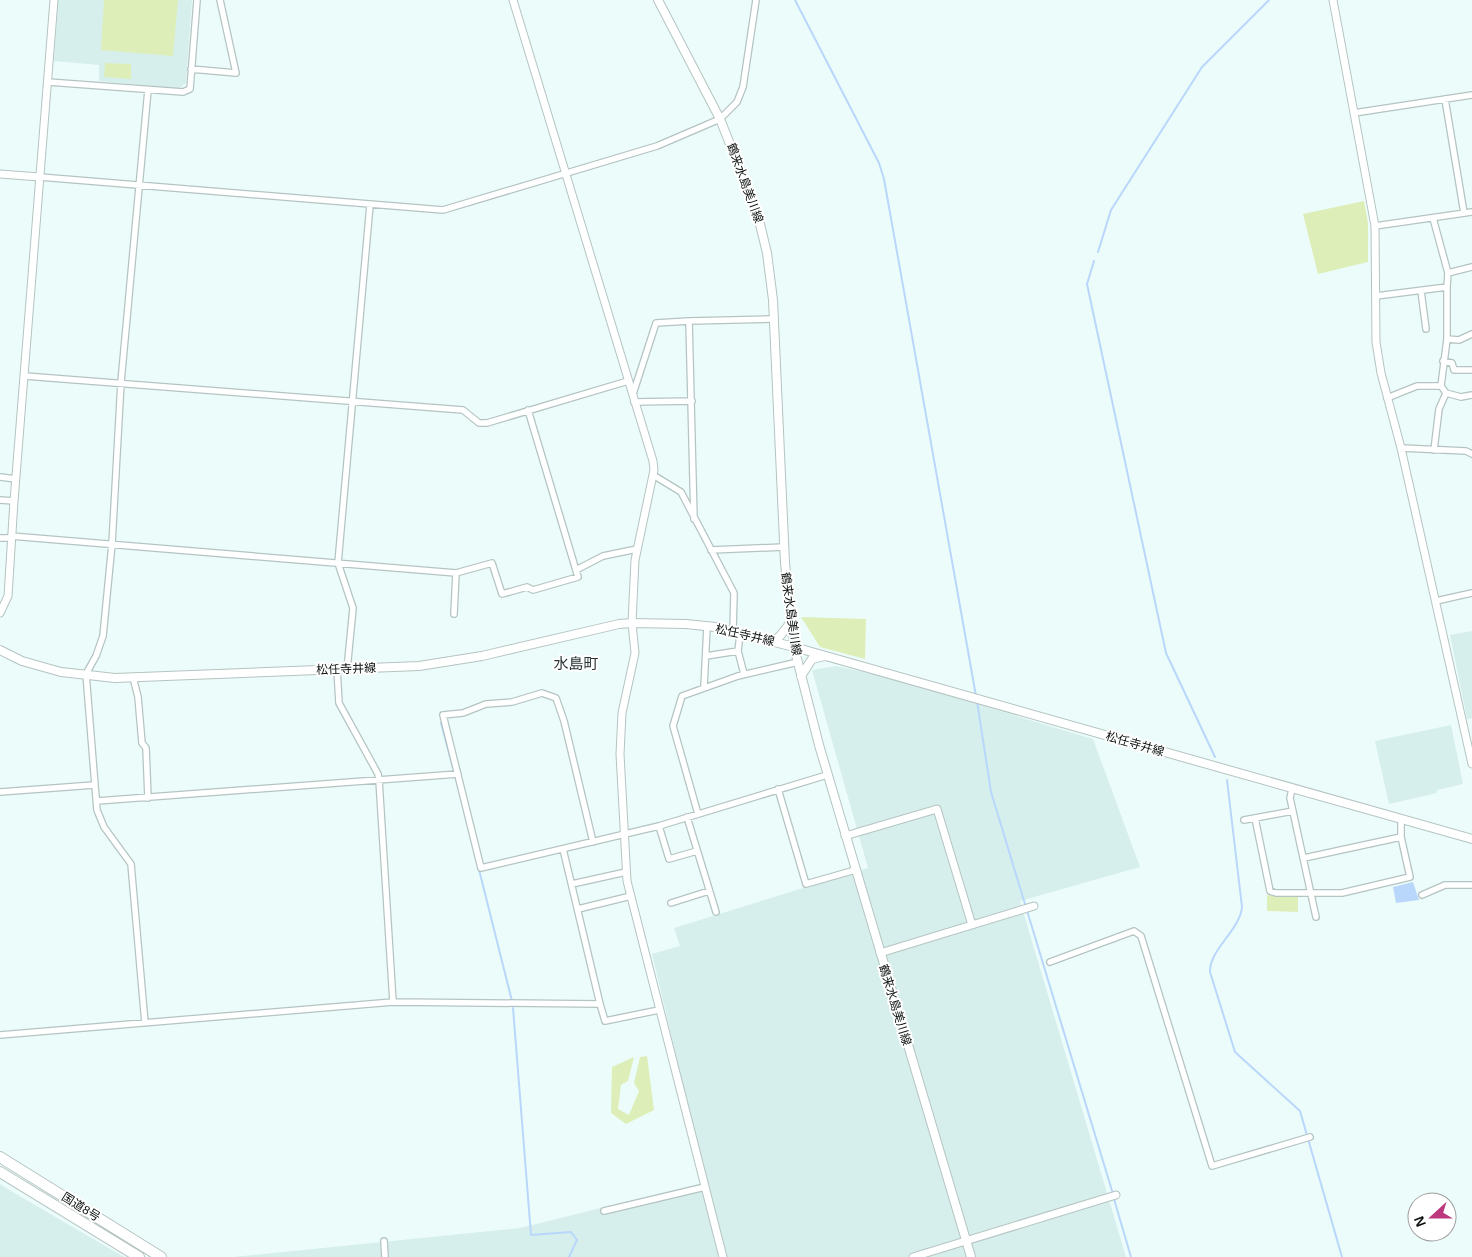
<svg xmlns="http://www.w3.org/2000/svg" width="1472" height="1257" viewBox="0 0 1472 1257" font-family="Arial,'Noto Sans JP',sans-serif">
  <style>
    .built { fill: #d6efec }
    .green { fill: #ddeeb9 }
    .water { fill: #b9d7fb }
    .lines { fill: none; stroke-linecap: round; stroke-linejoin: round }
    .stream { stroke: #b9d7fb; stroke-width: 2 }
    .minor-casing { stroke: #b4c4c2; stroke-width: 8 }
    .tertiary-casing { stroke: #b4c4c2; stroke-width: 9 }
    .secondary-casing { stroke: #b4c4c2; stroke-width: 10 }
    .trunk-casing { stroke: #b4c4c2; stroke-width: 12 }
    .minor { stroke: #fff; stroke-width: 5.5 }
    .tertiary { stroke: #fff; stroke-width: 7 }
    .secondary { stroke: #fff; stroke-width: 8 }
    .trunk { stroke: #fff; stroke-width: 10 }
    .labels { text-anchor: middle; dominant-baseline: central; stroke-width: 4; stroke-linejoin: round; paint-order: stroke }
    .street-label { font-size: 12px; fill: #0c1110; stroke: #fff }
    .quarter-label { font-size: 15px; fill: #283533; stroke: #fff }
  </style>
  <rect width="100%" height="100%" fill="#ecfcfa"/>
  <path class="built" d="M58 0H192L186 83 179 89 99 81V65L54 61Z
    M1472 631V718L1467 719 1450 635Z
    M836 666 882 676 1093 739 1140 867 1020 901 1126 1257H233L520 1228 706 1182 652 954 680 946 674 928 868 868 812 670Z
    M1451 725 1463 784 1437 790V793L1389 804 1375 741Z
    M0 1184 11 1191 124 1257H0Z"/>
  <path class="green" d="M104 0H178L173 56 101 50Z
    M105 63 131 64V79L104 77Z
    M1364 201 1368 223V262L1318 274 1303 214Z
    M801 617 866 619 865 659 820 647Z
    M1267 895 1298 896V912L1267 911Z
    M647 1056 654 1110 626 1124 611 1113 612 1067 634 1057 628 1081 621 1085 618 1109 629 1115 639 1091 634 1083 640 1057Z"/>
  <path class="water" d="M1413 882 1419 900 1396 903 1393 887Z"/>
  <g class="lines">
    <path class="stream" d="M795 0 879 163 884 179 976 696
      M1098 252 1111 210 1202 67 1269 0
      M1094 261 1087 284 1166 653 1215 757
      M977 701 991 792 1113 1194
      M441 723 453 768
      M456 778 512 1001
      M1227 780 1242 907C1240 930 1209 950 1210 972L1235 1052 1300 1111 1342 1257
      M513 1008 531 1235 571 1232 577 1240 569 1257
      M1114 1199 1131 1257"/>
    <defs>
      <path id="minor" d="M191 69 236 73 220 0
        M48 82 183 92 190 89 197 0
        M1445 99 1464 213
        M1354 113 1472 95
        M40 177 443 210 657 146 720 119 737 102 743 87 756 0
        M1375 226 1472 212
        M1448 273 1472 267
        M1447 287V339L1459 340 1472 334
        M1421 291 1426 329
        M1376 296 1447 287 1448 273 1433 218
        M689 321 774 319
        M1443 361 1452 363 1454 370H1472
        M25 376 463 410 479 423H487L628 381
        M1446 393 1461 397 1472 395
        M633 394 656 323 689 321 694 519
        M1387 398 1417 386H1441
        M634 402 692 401
        M1401 448 1466 451 1472 454
        M1434 450 1439 409 1446 393 1441 386 1447 339
        M653 475 681 492 734 593 733 632
        M0 477 16 479
        M0 500 14 501
        M11 536 456 573 492 563 502 594 527 587 533 590 578 577 528 410
        M0 538H11
        M711 550 784 547
        M576 570 603 556 637 549
        M1436 601 1472 593
        M454 614 456 573
        M740 634 738 651 744 674
        M706 656 738 651
        M337 669 339 703 378 774 379 780 393 1002
        M347 670 353 608 338 563 370 205
        M133 677 138 697 142 743 146 748 148 798
        M704 687 707 627
        M778 789 806 884 855 870
        M1292 789 1290 798 1316 917
        M0 792 94 785
        M97 801 458 774
        M698 814 673 726 682 696 738 676 798 662
        M687 817 716 912
        M1255 818 1270 891 1276 893H1342L1410 877 1401 837V819
        M1244 820 1293 811
        M659 826 669 859 697 851
        M593 842 564 721 556 698 542 693 512 702 486 704 463 713 443 715 481 868 659 826 827 775
        M563 849 600 1004
        M1304 858 1401 837
        M572 884 626 872
        M1422 895 1445 885H1472
        M671 903 709 891
        M578 909 631 896
        M1050 962 1134 931 1141 936 1212 1166 1310 1137
        M145 1023 131 864 104 827 97 810 86 674 96 656 103 636 112 544 121 382 148 90
        M0 1035 393 1002 600 1004 605 1021 659 1010
        M604 1211 705 1187
        M384 1241 385 1257"/>
      <path id="tertiary" d="M513 0 653 461 654 470 635 560 632 623 635 653 622 713 620 754 627 881 723 1257
        M1333 0 1375 226 1376 342 1381 373 1401 448 1472 764
        M0 174 40 177
        M0 613 8 596 14 501 54 0
        M845 836 937 809 972 925
        M880 953 1034 906
        M913 1257 1116 1195"/>
      <path id="secondary" d="M658 0 720 119 757 212 767 253 773 300 785 563 794 647 819 745 971 1257
        M772 642 780 636 791 622
        M0 650 22 661 61 672 115 678 419 666 482 656 619 624 632 623 686 624 715 627 794 647 1472 839
        M801 676 812 659 825 656"/>
      <path id="trunk" d="M0 1157 161 1257
        M0 1172 139 1257"/>
    </defs>
    <use href="#minor" class="minor-casing"/>
    <use href="#tertiary" class="tertiary-casing"/>
    <use href="#secondary" class="secondary-casing"/>
    <use href="#trunk" class="trunk-casing"/>
    <use href="#minor" class="minor"/>
    <use href="#tertiary" class="tertiary"/>
    <use href="#secondary" class="secondary"/>
    <use href="#trunk" class="trunk"/>
  </g>
  <g class="labels">
    <g class="street-label">
      <text transform="translate(745 183) rotate(70)">鶴来水島美川線</text>
      <text transform="translate(791 614) rotate(82)">鶴来水島美川線</text>
      <text transform="translate(745 635) rotate(13)">松任寺井線</text>
      <text transform="translate(346 669) rotate(-2)">松任寺井線</text>
      <text transform="translate(1135 744) rotate(16)">松任寺井線</text>
      <text transform="translate(895 1005) rotate(73)">鶴来水島美川線</text>
      <text transform="translate(81 1207) rotate(32)">国道8号</text>
    </g>
    <g class="quarter-label">
      <text x="576" y="663">水島町</text>
    </g>
  </g>
  <g transform="translate(1432 1217) rotate(249)"><circle r="24" fill="#ffffff" stroke="#9ea09f"/>
  <path d="M0-4L9 19L0 12L-9 19Z" fill="#bc387e"/>
  <text y="-8" font-size="14" font-weight="bold" text-anchor="middle" fill="#0c1110">N</text>
  </g>
</svg>
